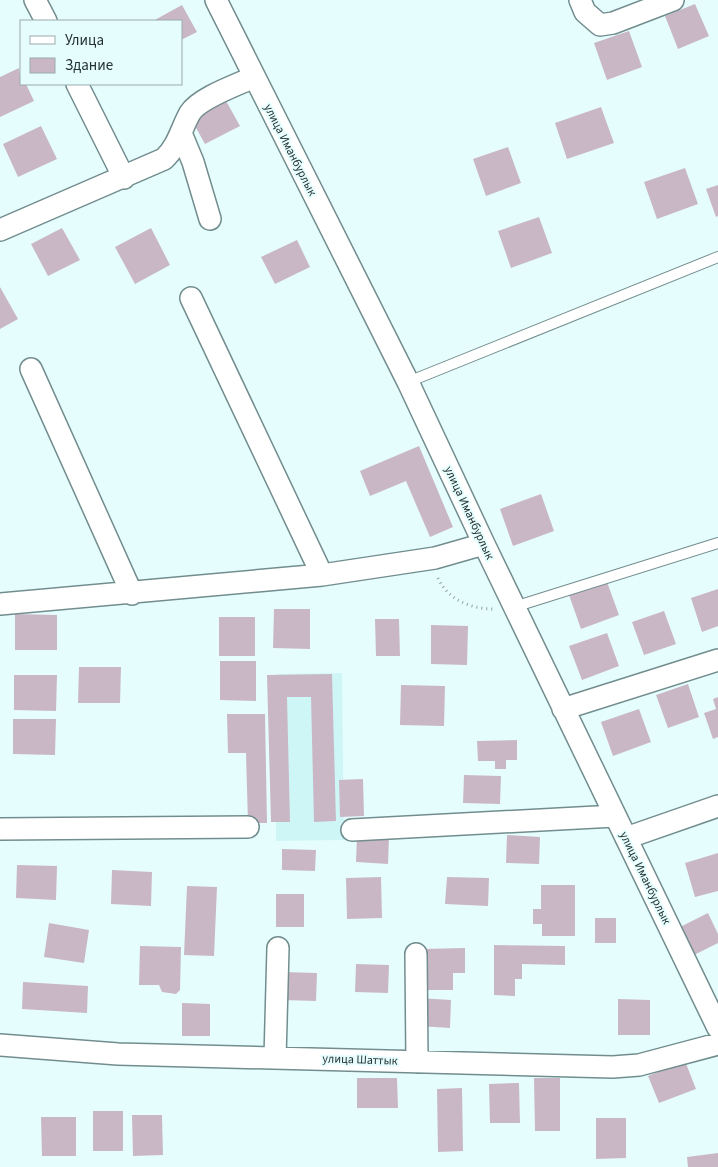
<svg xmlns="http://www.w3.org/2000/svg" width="718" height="1167" viewBox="0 0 718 1167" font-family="'Source Sans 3',sans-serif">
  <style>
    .built { fill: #cff6f7 }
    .building { fill: #cab7c6 }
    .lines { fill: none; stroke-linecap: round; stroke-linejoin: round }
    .service-casing { stroke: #728d8e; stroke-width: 12 }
    .minor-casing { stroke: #728d8e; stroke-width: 24 }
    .path { stroke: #8fa1a2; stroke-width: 3; stroke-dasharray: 1 4; stroke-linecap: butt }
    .service { stroke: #fff; stroke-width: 10 }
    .minor { stroke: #fff; stroke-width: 21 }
    .labels { text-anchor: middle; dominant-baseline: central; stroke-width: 4; stroke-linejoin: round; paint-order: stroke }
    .street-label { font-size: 12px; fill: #253131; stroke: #e6fdfe }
  </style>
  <rect width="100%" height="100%" fill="#e6fdfe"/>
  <path class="built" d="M342 673 344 840 276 841V674Z"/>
  <path class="building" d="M695 4 709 36 678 49 665 16Z
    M182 5 197 32 181 40V21H153Z
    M629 31 642 67 607 80 594 43Z
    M19 68 21 84H26L34 101 0 117V77Z
    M225 99 240 126 205 144 190 117Z
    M601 107 614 143 567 159 555 123Z
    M41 126 57 159 18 177 3 144Z
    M508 147 521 183 486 196 473 159Z
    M685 168 698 204 657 219 644 182Z
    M718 185V216L716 217 706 189Z
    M539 217 552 253 511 268 498 231Z
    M62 228 80 260 48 276 31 244Z
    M151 228 170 265 135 284 115 247Z
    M297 240 310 267 275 284 261 257Z
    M0 287 18 319 0 329Z
    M419 446 453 527 430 537 406 481 370 496 360 471Z
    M541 494 554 531 513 546 500 509Z
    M607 582 619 615 581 629 569 595Z
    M718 589V626L702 632 691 598Z
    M274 609H310V649L273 648Z
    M664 611 676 644 644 655 632 622Z
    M15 614 57 615V650H15Z
    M219 617H255V656H219Z
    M375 619H399L400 656H376Z
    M431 625 468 626 467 665 431 664Z
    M607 633 619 666 582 680 569 646Z
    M220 661H256V701L220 700Z
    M79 667H121L120 703H78Z
    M332 674 336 821 314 822 311 697H287L290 822H271L267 675Z
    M14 675H57L56 711 14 710Z
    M688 684 699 717 668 728 656 695Z
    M401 685 445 686 444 726 400 725Z
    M718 697V737L713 739 704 713 716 709 713 699Z
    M639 709 651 742 613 756 601 722Z
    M227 714H265L267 823H248L246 753H228Z
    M13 719H56L55 755 13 754Z
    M517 740V760H506V769H495V761H478L477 741Z
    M464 775 501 776 500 804 463 803Z
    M363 779 364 816 340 817 339 780Z
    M357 835 389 836 388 864 356 862Z
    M507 835 540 837 539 864 506 863Z
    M282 849 316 850 315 871 282 870Z
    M718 853V891L695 897 685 863Z
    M17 865 57 866 56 900 16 898Z
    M112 870 152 872 151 906 111 904Z
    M381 877 382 918 347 919 346 878Z
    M447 877 489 878 488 906 445 904Z
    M541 885H575V936H542V924H533V909H541Z
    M187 886 217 887 214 956 184 955Z
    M276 894H304V927H276Z
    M708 913 718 934V943L694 955 680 927Z
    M595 918H616V943H595Z
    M49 923 89 930 84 963 44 957Z
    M494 945 565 946V965L522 964V979H515V996L494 995Z
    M140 946 181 947 180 990 176 994 162 992 159 985H139Z
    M465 948V973H453V990H422L421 949Z
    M356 964 389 965 388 993 355 992Z
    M284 972 317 973 316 1001 283 1000Z
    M23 982 88 986 87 1013 22 1009Z
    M419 998 451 1000 450 1028 418 1026Z
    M618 999 650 1000V1035H618Z
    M182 1003 210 1004V1036H182Z
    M685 1061 696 1089 659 1103 648 1076Z
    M357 1078H397L398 1108H357Z
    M534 1078H560V1131H535Z
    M519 1083 520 1123H490L489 1084Z
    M462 1088 463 1151 438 1152 437 1089Z
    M93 1111H123V1151H93Z
    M132 1115H162L163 1155 133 1156Z
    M41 1117H76V1156H42Z
    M596 1118H626V1158L596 1159Z
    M718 1153V1167H688L687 1157Z"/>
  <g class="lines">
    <defs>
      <path id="service" d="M408 382 718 257
        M514 607 718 543"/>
      <path id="minor" d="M35 0 46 21
        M216 0 408 382 484 544 718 1028
        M580 0 585 12 600 25 613 23 673 0
        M77 84 124 178
        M181 133 193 162 210 219
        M0 230 164 159C178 146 181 129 190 113 199 98 237 85 254 77
        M191 298 322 575
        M31 369 132 594
        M0 604 322 575 435 558 484 544
        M563 709 718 660
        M0 829 248 827
        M352 830 615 816
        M626 838 718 806
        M416 954 417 1062
        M0 1045 118 1054 613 1067 639 1065 718 1044
        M275 1058 278 948"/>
    </defs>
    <use href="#service" class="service-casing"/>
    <use href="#minor" class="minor-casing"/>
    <path class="path" d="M438 578C448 600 471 609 494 609"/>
    <use href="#service" class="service"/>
    <use href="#minor" class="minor"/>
  </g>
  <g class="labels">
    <g class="street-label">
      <text transform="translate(290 150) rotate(63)">улица Иманбурлык</text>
      <text transform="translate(469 513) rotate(65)">улица Иманбурлык</text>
      <text transform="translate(645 878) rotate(64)">улица Иманбурлык</text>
      <text transform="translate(360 1060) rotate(2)">улица Шаттык</text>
    </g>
  </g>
  <rect x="20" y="20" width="162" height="65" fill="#e6fdfe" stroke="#99abac"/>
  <rect x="30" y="36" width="25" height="8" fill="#ffffff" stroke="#99abac"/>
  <text x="65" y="45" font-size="15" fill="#253131">Улица</text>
  <rect x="30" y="58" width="25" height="15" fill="#cab7c6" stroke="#99abac"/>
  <text x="65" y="70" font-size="15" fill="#253131">Здание</text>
</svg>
